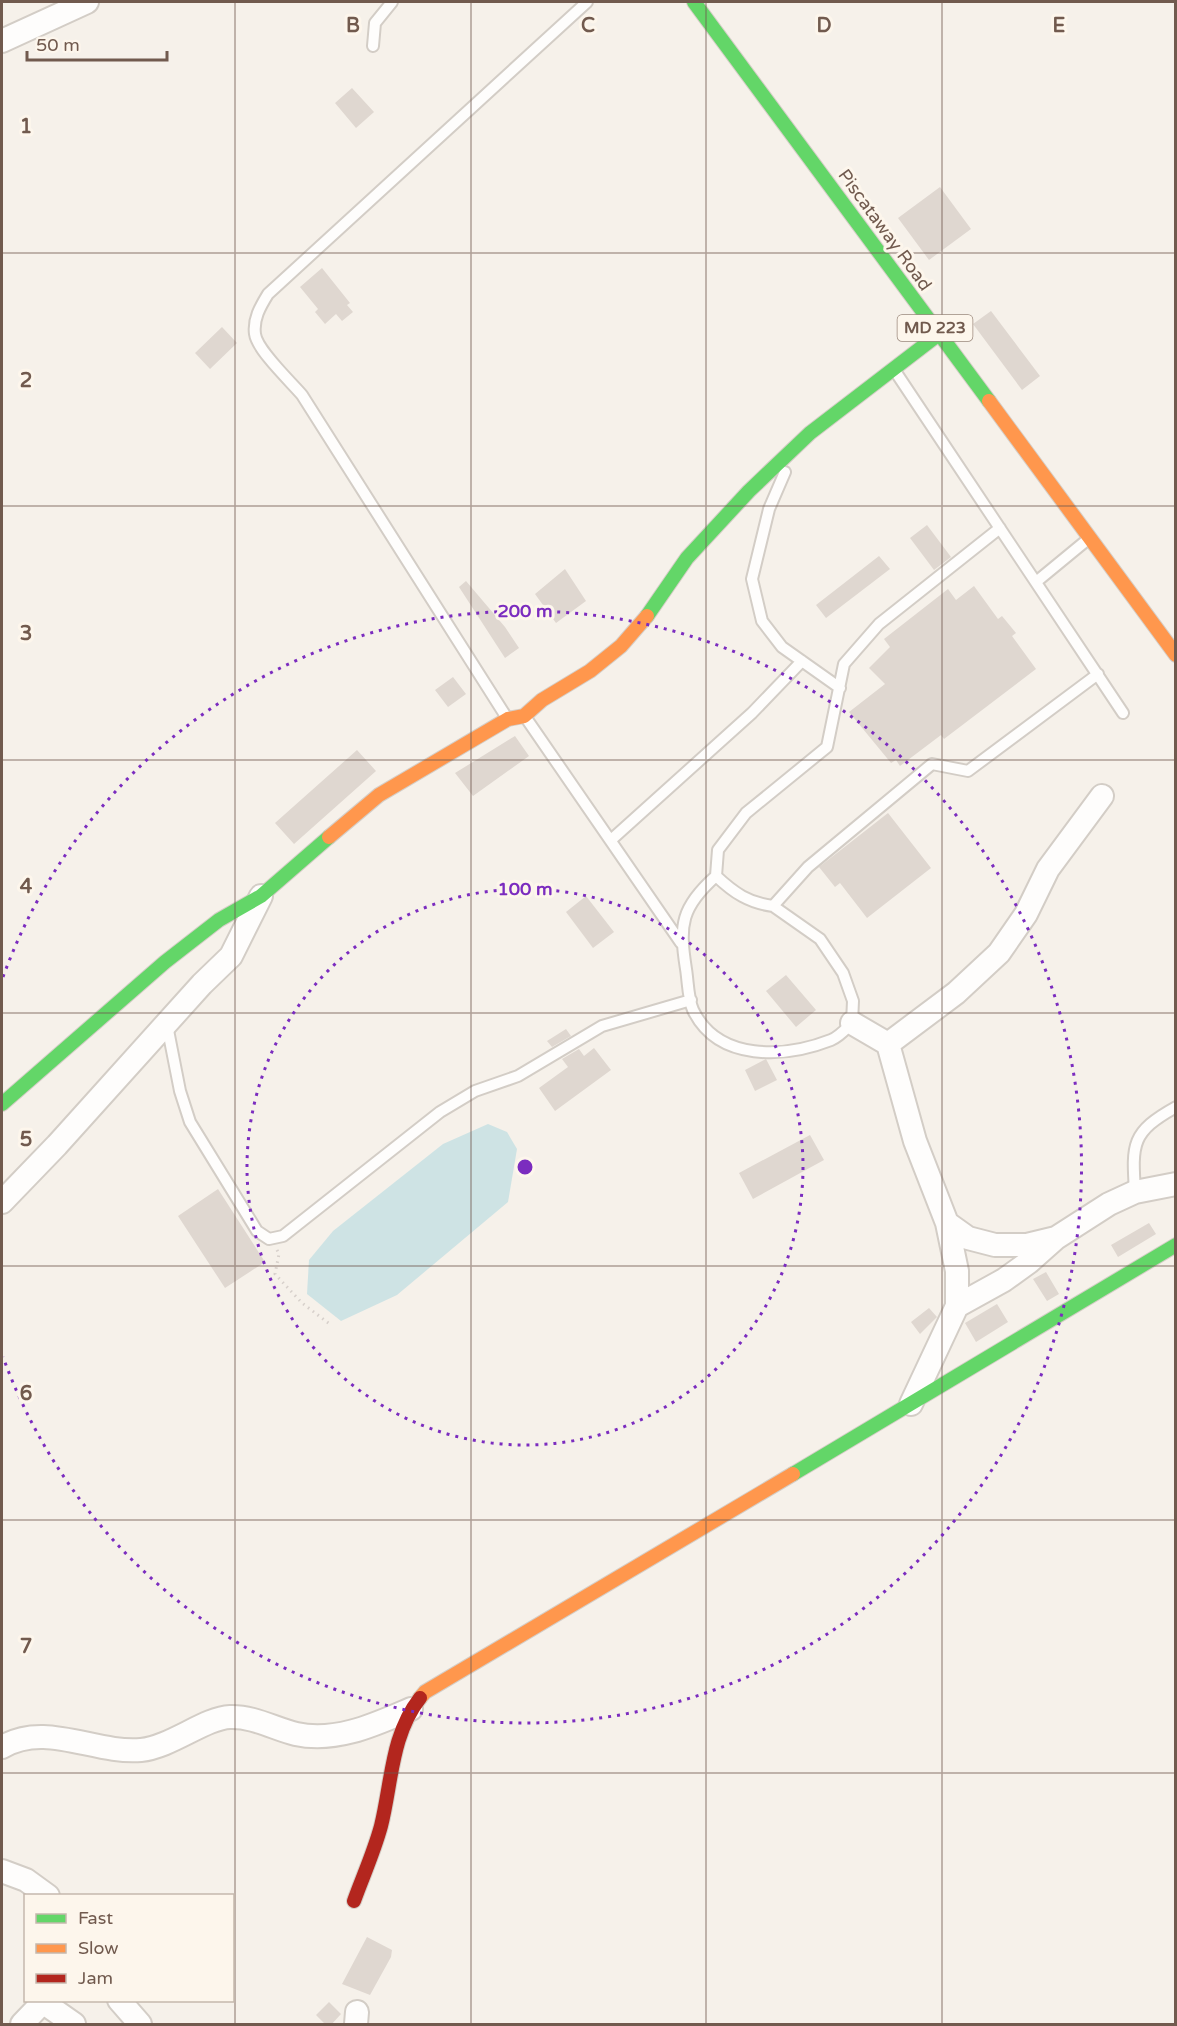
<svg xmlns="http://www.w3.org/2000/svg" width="1177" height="2026" viewBox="0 0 1177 2026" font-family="'Varela Round',sans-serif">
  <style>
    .water { fill: #cee3e4 }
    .building { fill: #dfd7d0 }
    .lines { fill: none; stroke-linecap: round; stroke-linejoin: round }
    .lane-casing { stroke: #d3cdc6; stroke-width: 14 }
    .street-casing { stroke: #d3cdc6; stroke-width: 26 }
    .fast-casing { stroke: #d5cec7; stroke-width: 16 }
    .slow-casing { stroke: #d5cec7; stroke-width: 16 }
    .jam-casing { stroke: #d5cec7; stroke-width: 16 }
    .path { stroke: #d7d0cb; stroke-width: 3; stroke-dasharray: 1.5 4.5; stroke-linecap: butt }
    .lane { stroke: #fefdfc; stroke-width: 10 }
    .street { stroke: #fefdfc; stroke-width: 22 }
    .fast { stroke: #63d668; stroke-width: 14 }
    .slow { stroke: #ff974d; stroke-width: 14 }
    .jam { stroke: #b3261e; stroke-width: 14 }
    .grid { fill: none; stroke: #715a4e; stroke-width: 1.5; stroke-opacity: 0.55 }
    .ring { fill: none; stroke: #7b2cbf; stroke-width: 3; stroke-dasharray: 3 6 }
    .labels { text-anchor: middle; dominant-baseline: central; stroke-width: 6; stroke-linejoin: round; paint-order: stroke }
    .shield { fill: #fdf6ec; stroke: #9b897d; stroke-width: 1.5 }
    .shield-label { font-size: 16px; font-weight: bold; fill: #715a4e }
    .street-label { font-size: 18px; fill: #715a4e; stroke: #fdf6ec }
    .grid-label { font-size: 20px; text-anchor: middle; font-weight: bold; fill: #715a4e; stroke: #fdf6ec; stroke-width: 6; stroke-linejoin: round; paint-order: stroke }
    .centre { fill: #7b2cbf; stroke: #fdf6ec; stroke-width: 3 }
    .ring-label { font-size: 18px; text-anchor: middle; font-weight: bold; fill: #7b2cbf; stroke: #fdf6ec; stroke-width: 6; stroke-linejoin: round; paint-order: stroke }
  </style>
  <rect width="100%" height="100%" fill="#f6f1ea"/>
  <path class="water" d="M488 1124 507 1132 517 1149 508 1202 397 1295 341 1321 307 1294 309 1260 333 1231 443 1144Z"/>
  <path class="building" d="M352 88 374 112 356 128 335 103Z
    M940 187 971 229 929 260 898 218Z
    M322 268 350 303 347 305 353 312 342 321 336 314 325 324 315 312 318 309 300 287Z
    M991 311 1040 376 1022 390 973 324Z
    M222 327 237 343 210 369 195 353Z
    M927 525 951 557 934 570 910 538Z
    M879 556 890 569 826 618 816 605Z
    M565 569 586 601 556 623 535 594Z
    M466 581 505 627 519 648 505 658 459 587Z
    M974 586 998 619 1002 616 1016 633 1012 636 1036 669 944 739 941 735 900 766 896 760 891 763 849 712 885 684 869 668 890 647 884 639 948 589 956 600Z
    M453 677 466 694 448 707 435 690Z
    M515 736 529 756 473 796 455 773Z
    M357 750 376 771 294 844 275 823Z
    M888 813 931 868 867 918 840 883 835 887 819 867Z
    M586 896 614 932 593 948 566 912Z
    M786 975 816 1010 796 1027 766 991Z
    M566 1029 571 1036 552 1047 547 1041Z
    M594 1048 611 1070 555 1111 539 1088 568 1067 562 1059 579 1049 584 1056Z
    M766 1059 777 1080 755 1091 745 1070Z
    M810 1135 824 1160 753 1199 739 1173Z
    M218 1189 265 1262 225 1288 178 1216Z
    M1149 1223 1156 1234 1118 1257 1111 1245Z
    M1046 1272 1059 1294 1047 1301 1033 1279Z
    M997 1304 1008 1322 976 1342 965 1323Z
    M929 1308 937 1317 920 1334 911 1322Z
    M367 1937 392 1950 391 1957 370 1995 342 1984Z
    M329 2002 341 2014 331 2025H326L316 2015Z"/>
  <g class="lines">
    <defs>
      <path id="lane" d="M373 46 375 23 392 2
        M895 371 1123 713
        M785 472 769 509 752 579 762 621 782 647 840 688
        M1036 582 1087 540
        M507 718 302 395C291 382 257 350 255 334 253 319 260 307 268 294L587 2
        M526 718 681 943
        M611 840 752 713 802 661
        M716 876C681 907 679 925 686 969 688 981 688 999 693 1010 718 1062 785 1058 831 1040 839 1037 846 1029 852 1023L853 1001 843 973 820 939 773 906 808 867 932 764 968 771 1098 674
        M773 906C749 903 734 893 716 876L718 850 746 813 827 747 844 664 879 624 1000 528
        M167 1025 180 1091 190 1122 257 1231 269 1239 283 1236 440 1112 475 1091 518 1076 602 1026 691 1000
        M1135 1192C1132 1144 1131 1132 1176 1107"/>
      <path id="street" d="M2 41 87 2
        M852 1023 888 1044
        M2 1202 57 1145 202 984 231 956 261 896
        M947 1223 957 1271V1306
        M1056 1238 1027 1245H995L968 1238 947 1223 915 1141 888 1044 956 993 999 953 1026 914 1048 869 1102 796
        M911 1404 957 1306 1004 1280 1029 1262 1056 1238 1109 1204 1135 1192 1176 1184
        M2 1747C46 1721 94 1754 141 1750 171 1747 205 1718 230 1717 253 1716 275 1729 296 1734 336 1743 376 1724 411 1709
        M2 1871 26 1880 48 1896
        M119 2000 140 2024
        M44 2003 74 2024
        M22 2024 45 2000
        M356 2024 357 2012"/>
      <path id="fast" d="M694 2 989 401
        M647 616 687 558 749 491 810 433 939 334
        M2 1104 165 962 219 920 261 896 329 837
        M793 1474 1176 1245"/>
      <path id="slow" d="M989 401 1176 655
        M329 837 379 795 508 719 524 716 542 700 590 671 621 646 647 616
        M420 1698 425 1692 793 1474"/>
      <path id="jam" d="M354 1901C363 1876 374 1852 381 1826 392 1782 391 1735 420 1698"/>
    </defs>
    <use href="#lane" class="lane-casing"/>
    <use href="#street" class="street-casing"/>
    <use href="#fast" class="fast-casing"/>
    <use href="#slow" class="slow-casing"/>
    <use href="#jam" class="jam-casing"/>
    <path class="path" d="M277 1250 279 1254 275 1274 302 1303 331 1325"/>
    <use href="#lane" class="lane"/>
    <use href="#street" class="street"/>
    <use href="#fast" class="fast"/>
    <use href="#slow" class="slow"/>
    <use href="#jam" class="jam"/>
  </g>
  <path class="grid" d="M235 2V2024M471 2V2024M706 2V2024M942 2V2024M2 253H1176M2 506H1176M2 760H1176M2 1013H1176M2 1266H1176M2 1520H1176M2 1773H1176"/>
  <g class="ring">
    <circle cx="525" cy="1167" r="278"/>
    <path d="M3 977A556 556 0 1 1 3 1357"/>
  </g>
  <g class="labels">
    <rect class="shield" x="897.5" y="315" width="75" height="26" rx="4.5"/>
    <g class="shield-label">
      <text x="935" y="328">MD 223</text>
    </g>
    <g class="street-label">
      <text transform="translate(885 230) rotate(54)">Piscataway Road</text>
    </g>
  </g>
  <g class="grid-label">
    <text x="353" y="32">B</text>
    <text x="588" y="32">C</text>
    <text x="824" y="32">D</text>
    <text x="1059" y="32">E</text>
    <text x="26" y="133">1</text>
    <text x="26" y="387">2</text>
    <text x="26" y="640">3</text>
    <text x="26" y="893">4</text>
    <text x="26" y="1146">5</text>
    <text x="26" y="1400">6</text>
    <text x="26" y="1653">7</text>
  </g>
  <circle cx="525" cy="1167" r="9" class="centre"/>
  <g class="ring-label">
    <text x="525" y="617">200 m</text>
    <text x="525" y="895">100 m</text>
  </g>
  <rect width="1177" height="2026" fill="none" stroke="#715a4e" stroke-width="6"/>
  <rect x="24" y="1894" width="210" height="108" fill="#fdf6ec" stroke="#c5b8ad" stroke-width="1.5"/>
  <rect x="36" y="1914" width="30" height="9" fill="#63d668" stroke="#c5b8ad" stroke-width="1.5"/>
  <text x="78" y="1924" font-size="18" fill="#715a4e">Fast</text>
  <rect x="36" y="1944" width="30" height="9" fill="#ff974d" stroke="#c5b8ad" stroke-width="1.5"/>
  <text x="78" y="1954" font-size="18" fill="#715a4e">Slow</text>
  <rect x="36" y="1974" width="30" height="9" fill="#b3261e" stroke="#c5b8ad" stroke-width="1.5"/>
  <text x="78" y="1984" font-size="18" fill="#715a4e">Jam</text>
  <path d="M27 51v9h140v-9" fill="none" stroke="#715a4e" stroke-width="3"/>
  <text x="36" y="51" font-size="18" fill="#715a4e" stroke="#fdf6ec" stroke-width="4.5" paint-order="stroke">50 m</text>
</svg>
